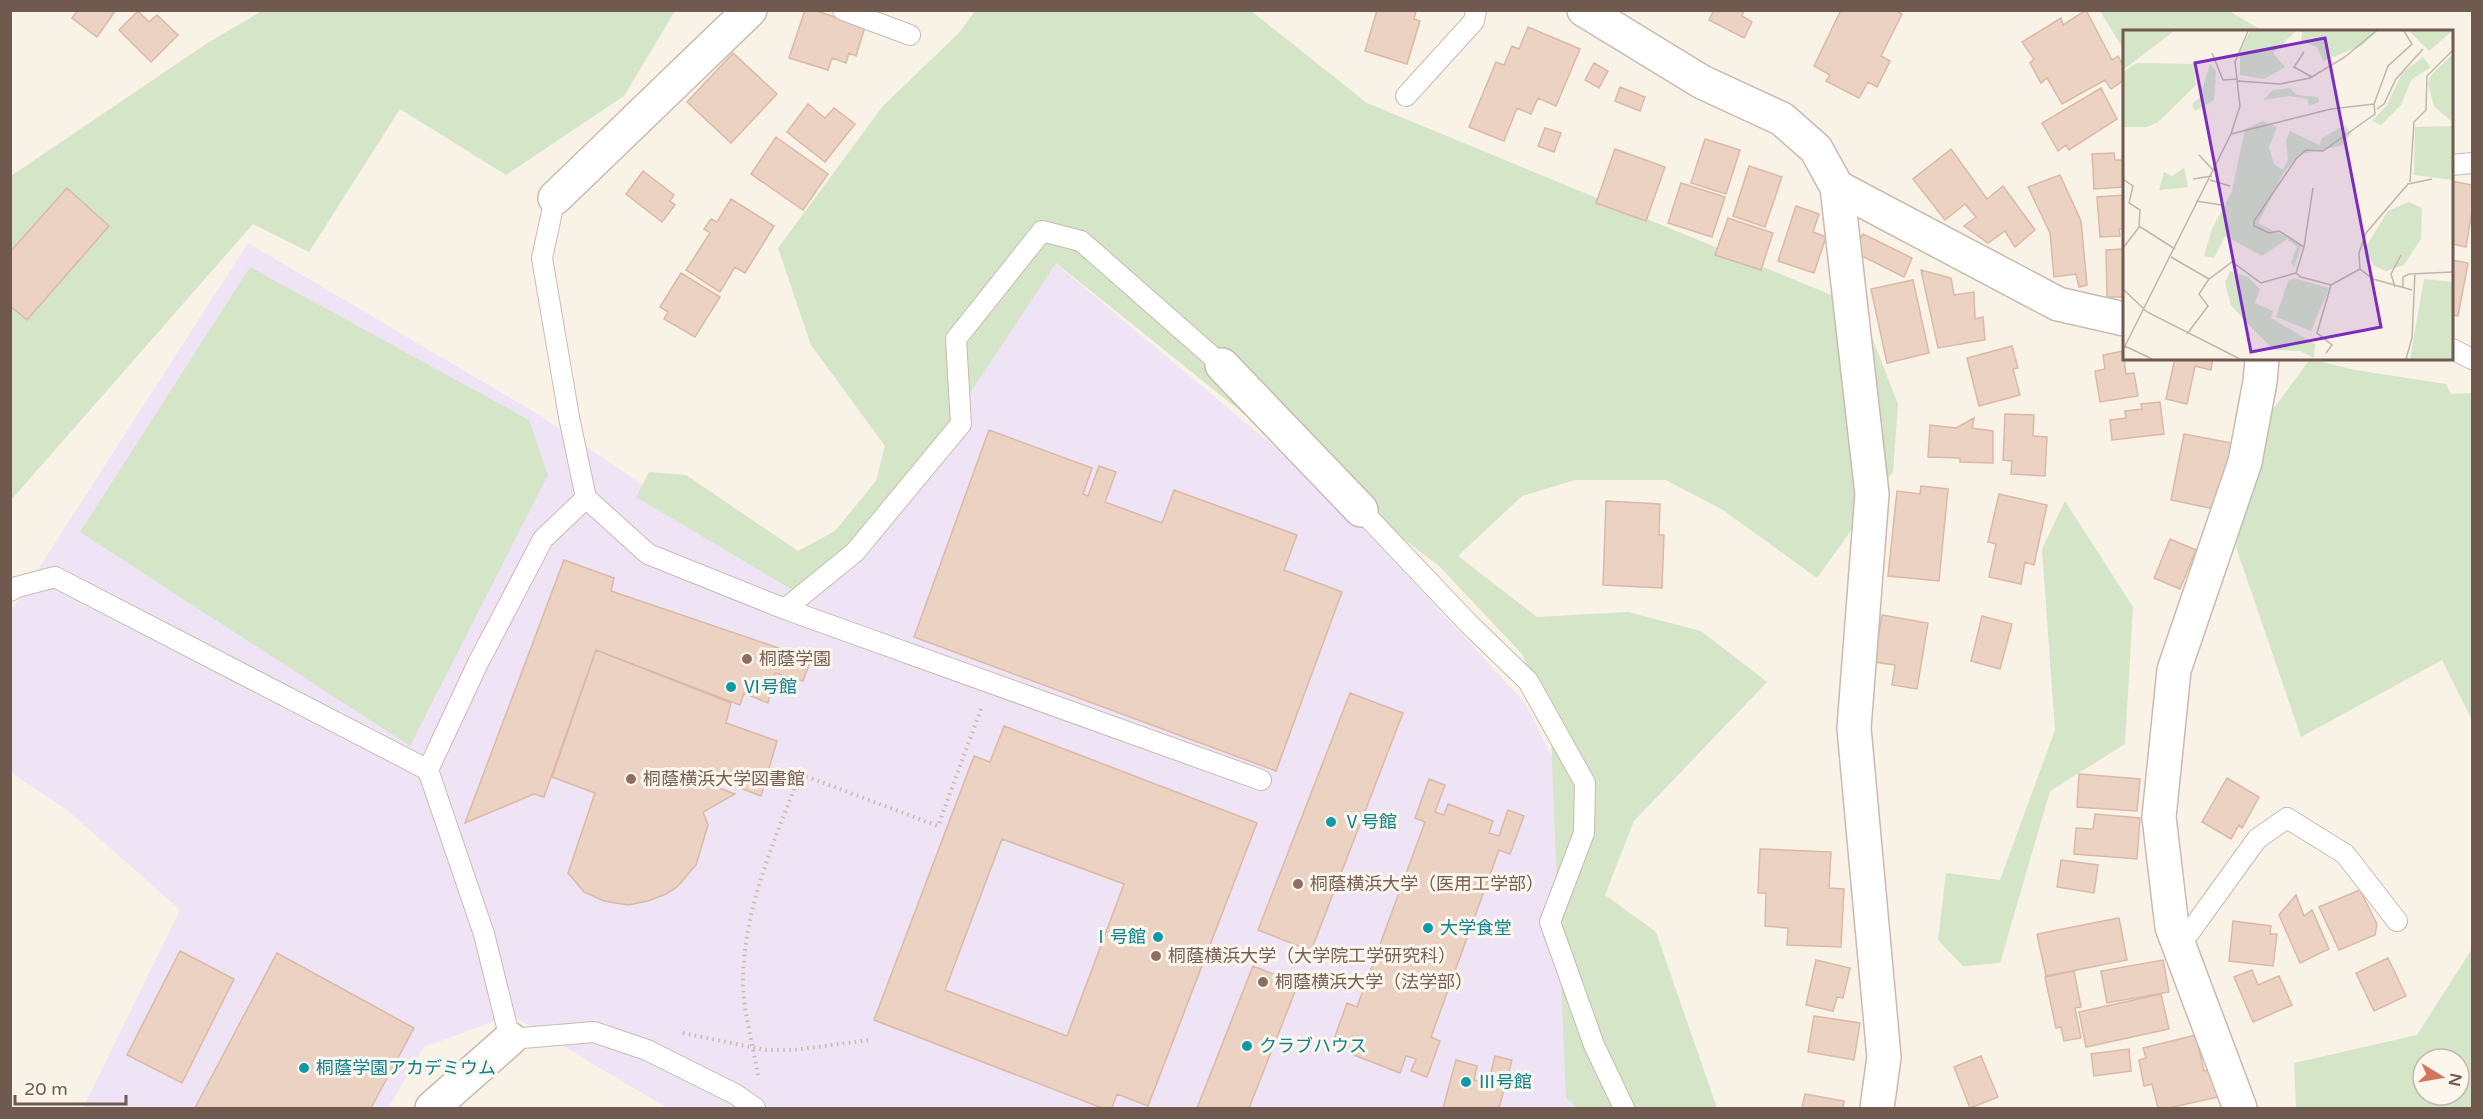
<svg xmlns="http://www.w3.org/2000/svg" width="2483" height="1119" viewBox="0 0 2483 1119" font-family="'Varela Round','Noto Sans JP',sans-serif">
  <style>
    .education { fill: #efe4f6 }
    .green { fill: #d4e5c8; fill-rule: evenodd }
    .building { fill: #ebd2c3; stroke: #dbb9a5; stroke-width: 1.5; fill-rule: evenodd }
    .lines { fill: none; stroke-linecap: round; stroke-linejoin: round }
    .lane-casing { stroke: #cabaaf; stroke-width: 22 }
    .street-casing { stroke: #cabaaf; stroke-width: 36 }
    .path { stroke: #d0b6a6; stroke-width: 4; stroke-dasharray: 1.5 4.5; stroke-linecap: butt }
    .lane { stroke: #fff; stroke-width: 20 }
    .street { stroke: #fff; stroke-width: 33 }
    .education-dot { fill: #8d6e63; stroke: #fcf6ed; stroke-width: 2 }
    .culture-dot { fill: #0f9aa8; stroke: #fcf6ed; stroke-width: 2 }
    .labels { text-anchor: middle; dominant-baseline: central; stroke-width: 6; stroke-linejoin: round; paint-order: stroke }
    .education-label { font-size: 18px; fill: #785e54; stroke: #fcf6ed; text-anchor: start }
    .culture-label { font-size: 18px; fill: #0d838f; stroke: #fcf6ed; text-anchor: start }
    .inset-road { fill: none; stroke: #c2b5aa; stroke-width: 1.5 }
    .view { fill: #7b2cbf; fill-opacity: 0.15; stroke: #7b2cbf; stroke-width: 3 }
    .inset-edge { fill: none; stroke: #705a4f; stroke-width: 3 }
  </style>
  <rect width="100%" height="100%" fill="#f9f2e7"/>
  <path class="education" d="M248 243 539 415 800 591 1056 264 1338 500 1526 704 1575 804 1577 1108H667L511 1015 424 1047 388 1108H83L180 910 66 809 11 773 10 613Z"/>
  <path class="green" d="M262 11H675L624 96 506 175 400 109 309 252 253 224 11 500V176L206 44Z
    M975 11H1251L1367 103 1860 307 1898 404 1893 472 1817 578 1723 510 1666 480H1575L1522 496 1458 556 1537 617 1628 612 1701 631 1767 682 1634 821 1605 895 1656 932 1717 1108H1577L1566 1098 1550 715 1522 654 1439 566 1340 491 1056 263 857 564 808 599 636 497 649 472 686 475 798 551 835 531 876 481 885 446 811 345 778 248 883 106 959 33Z
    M2100 11H2229L2263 31 2124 32V50Z
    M250 267 529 420 548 475 410 746 80 532Z
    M2310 359 2355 370 2446 384 2451 394 2472 393V720L2442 660 2301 737 2236 547 2269 415Z
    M2065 501 2133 607 2125 744 2050 791 2000 963 1963 966 1938 940 1946 873 2000 880 2055 730 2042 549Z
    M2472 949V1108H2296L2294 1063 2417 1035ZM2423 1059H2459V1095H2423Z"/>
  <path class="building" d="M78 10H116L97 37 72 18Z
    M805 10H814L865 27 856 56 849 53 846 63 832 58 828 70 789 58Z
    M1377 10 1416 11 1414 19 1420 21 1407 64 1365 51Z
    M1714 10H1744L1742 16 1752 22 1744 38 1709 20Z
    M1841 10H1895L1902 14 1881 56 1890 61 1877 87 1868 82 1859 98 1826 81 1830 75 1814 66Z
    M2086 10 2112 60 2118 56 2124 67V80L2111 89 2105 80 2062 104 2047 78 2041 83 2030 63 2034 59 2022 42 2061 18 2063 25Z
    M138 11 149 22 157 15 178 35 151 62 119 30Z
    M1528 27 1580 49 1556 106 1538 98 1531 114 1517 108 1504 141 1469 127 1496 62 1504 65 1512 46 1519 49Z
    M733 53 777 94 731 143 687 102Z
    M1594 63 1608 71 1599 88 1585 80Z
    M1620 87 1645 97 1640 111 1615 101Z
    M2101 88 2117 119 2069 150 2066 145 2058 151 2042 123Z
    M808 104 825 118 834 108 855 124 825 162 787 132Z
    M1545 128 1561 133 1554 152 1538 146Z
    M776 137 828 174 803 210 751 174Z
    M1705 139 1740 150 1726 194 1691 183Z
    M1615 149 1665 167 1646 221 1596 203Z
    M1951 149 1987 199 2003 186 2035 230 2015 247 2005 231 1988 243 1964 226 1976 217 1965 204 1945 220 1913 179Z
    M2114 153 2115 160H2124V187L2094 189 2092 154Z
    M1749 166 1782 177 1765 227 1733 216Z
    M643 171 674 195 670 201 675 205 662 222 626 194Z
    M2060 175 2081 221 2087 285 2079 287 2076 274 2054 277 2050 233 2028 187Z
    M2452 181 2472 185V211L2466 247 2452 244Z
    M1681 183 1725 197 1712 237 1668 223Z
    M67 188 109 226 27 320 10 306V252Z
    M2124 195V229H2119L2120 236 2100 237 2097 197Z
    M731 199 774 226 745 273 735 267 720 292 686 270 710 233 704 229 711 219 717 222Z
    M1796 206 1819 214 1813 232 1826 237 1814 273 1778 261Z
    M1728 218 1773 233 1761 270 1715 255Z
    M1863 234 1912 258 1904 277 1854 252Z
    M2124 249V297H2107L2106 250Z
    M2452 260 2468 263 2458 316 2452 315Z
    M1921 270 1951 278 1954 295 1974 292 1975 319 1983 317 1985 340 1938 348Z
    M681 273 720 297 695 337 664 319 668 312 660 307Z
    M1913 280 1929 353 1887 363 1871 289Z
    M2012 346 2018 368 2013 369 2020 395 1979 406 1967 358Z
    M2123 351 2126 374 2134 373 2138 396 2100 402 2095 371 2105 369 2103 355Z
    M2175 358H2213L2211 370 2195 366 2187 404 2166 399Z
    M2160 402 2164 434 2112 440 2110 420 2126 418 2125 411 2142 409 2141 404Z
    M2005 414 2034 415 2033 436 2047 437 2045 476 2011 474 2012 461 2003 460Z
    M1974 418 1972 428 1993 431V463L1960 462V458L1928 457 1930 425 1956 428Z
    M989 430 1092 468 1083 494 1088 496 1099 466 1116 472 1105 502 1162 523 1174 490 1297 535 1284 570 1342 592 1276 771 914 637Z
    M2184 434 2232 443 2219 510 2171 500Z
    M1921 486 1948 489 1939 581 1888 576 1897 491 1920 494Z
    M1999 494 2047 505 2034 565 2025 562 2021 584 1989 577 1996 544 1988 542Z
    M1606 501 1660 504 1659 535H1664L1662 588 1603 585Z
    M2170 539 2196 550 2180 589 2154 578Z
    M564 560 614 578 611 591 811 659 803 681 775 673 768 703 744 693 740 705 596 650 544 797 534 794 465 823Z
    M1882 615 1928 623 1917 689 1892 685 1895 665 1874 662Z
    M1982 616 2012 624 2000 669 1971 661Z
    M596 650 731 703 726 723 777 741 761 796 706 775 703 782 735 794 703 812 708 825 696 865 677 887 666 894 648 901 628 905 604 901 584 892 568 873 595 793 552 777Z
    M1350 693 1403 713 1311 951 1258 930Z
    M1004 726 1257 823 1148 1106 1117 1094 1112 1108H1102L874 1020 974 756 990 762ZM1002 839 1124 884 1067 1036 945 990Z
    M2079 774 2140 779 2137 811 2077 807Z
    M2227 778 2259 797 2242 828 2239 825 2231 839 2202 822Z
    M1429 779 1445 785 1435 812 1444 815 1448 804 1493 821 1489 833 1499 836 1508 810 1524 816 1510 854 1499 850 1431 1037 1440 1041 1427 1077 1411 1071 1416 1059 1406 1056 1400 1073 1354 1055 1361 1039 1352 1036 1348 1048 1333 1042 1347 1003 1357 1007 1425 822 1415 818Z
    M2095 814 2140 818 2137 859 2074 854 2076 828 2093 829Z
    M1760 849 1831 852 1829 888 1844 889 1841 947 1787 945 1788 928 1765 926 1766 893H1758Z
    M2061 860 2098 865 2094 893 2057 887Z
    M2360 890 2377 924 2375 935 2339 950 2319 907Z
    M2296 895 2304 916 2312 910 2329 949 2300 963 2279 915Z
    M2119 918 2127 960 2046 976 2037 934Z
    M2233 921 2271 926 2270 934H2277L2273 966 2229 961Z
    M180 951 234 979 182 1083 127 1055Z
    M277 953 414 1028 371 1108H195Z
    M2388 958 2406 996 2374 1011 2356 973Z
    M1816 960 1850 968 1843 998 1837 997 1833 1011 1806 1005Z
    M2163 960 2169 992 2107 1003 2101 971Z
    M1253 966 1298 984 1249 1108H1197Z
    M2252 970 2258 985 2279 976 2292 1005 2253 1022 2234 977Z
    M2074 971 2081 1007 2075 1008 2081 1038 2064 1041 2061 1027 2056 1028 2045 977Z
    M2161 994 2169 1029 2086 1047 2079 1012Z
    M1814 1016 1860 1023 1854 1060 1808 1052Z
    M2196 1035 2204 1071 2212 1069 2218 1097 2169 1108H2158L2152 1084 2144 1086 2139 1060 2146 1058 2143 1048Z
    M2129 1049 2131 1071 2094 1076 2091 1054Z
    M1495 1056 1512 1060 1499 1108H1443L1456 1060 1477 1066 1474 1080 1488 1084Z
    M1981 1056 1998 1097 1970 1108 1954 1067Z
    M1805 1094 1844 1101 1843 1108H1802Z"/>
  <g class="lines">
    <defs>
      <path id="lane" d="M843 10 910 35
        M1406 96 1474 21 1476 10
        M2452 165 2472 163
        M555 198 542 258 569 417 586 498
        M2452 349 2472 359
        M1361 510 1469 624 1528 681 1585 783 1584 833 1550 922 1594 1045 1624 1108
        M10 591 17 587 55 577 428 770
        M785 609 1261 780
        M2179 947 2257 839 2287 818 2345 854 2397 921
        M755 1108 735 1094 647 1050 594 1032 510 1039 484 934 428 770 478 663 543 539 586 498 648 554 785 609 855 552 961 424 956 339 1042 231 1081 241 1222 365"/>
      <path id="street" d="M1584 10 1702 82 1782 119 1816 149 1837 187 2058 304 2124 319
        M1837 187 1872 494 1854 728 1884 1057 1877 1108
        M555 198 750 10
        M1222 365 1361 510
        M432 1108 510 1039
        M2240 1108 2172 927 2159 817 2174 670 2245 462 2260 382 2262 358"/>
    </defs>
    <use href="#lane" class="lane-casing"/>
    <use href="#street" class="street-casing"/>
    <path class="path" d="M683 1033 765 1050H794L870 1040
      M758 1075C753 1045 743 1011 743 980 744 907 774 842 800 774L938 826 981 709"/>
    <use href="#lane" class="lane"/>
    <use href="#street" class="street"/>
  </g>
  <g class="education-dot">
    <circle cx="747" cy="659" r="6"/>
    <circle cx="631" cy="779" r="6"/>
    <circle cx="1298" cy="884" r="6"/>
    <circle cx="1156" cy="956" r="6"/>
    <circle cx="1263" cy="982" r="6"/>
  </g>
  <g class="culture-dot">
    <circle cx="731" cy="687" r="6"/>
    <circle cx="1331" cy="822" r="6"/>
    <circle cx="1428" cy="928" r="6"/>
    <circle cx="1158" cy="937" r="6"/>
    <circle cx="1247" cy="1046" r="6"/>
    <circle cx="304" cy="1068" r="6"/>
    <circle cx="1466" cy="1082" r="6"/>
  </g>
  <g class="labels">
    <g class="education-label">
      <text x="759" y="659">桐蔭学園</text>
      <text x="643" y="779">桐蔭横浜大学図書館</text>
      <text x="1310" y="884">桐蔭横浜大学（医用工学部）</text>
      <text x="1168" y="956">桐蔭横浜大学（大学院工学研究科）</text>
      <text x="1275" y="982">桐蔭横浜大学（法学部）</text>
    </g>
    <g class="culture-label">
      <text x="743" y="687">Ⅵ号館</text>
      <text x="1343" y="822">Ⅴ号館</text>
      <text x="1440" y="928">大学食堂</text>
      <text x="1146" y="937" text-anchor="end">Ⅰ号館</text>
      <text x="1259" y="1046">クラブハウス</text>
      <text x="316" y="1068">桐蔭学園アカデミウム</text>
      <text x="1478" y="1082">Ⅲ号館</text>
    </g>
  </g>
  <g transform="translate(2123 30)">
    <rect width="330" height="330" fill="#f9f2e7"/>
    <path d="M0 1H51L0 40ZM127 1H173L150 23 162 37 141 49 117 45V21ZM255 1 238 16 200 31 194 17 178 11 179 1ZM286 1H329L306 21ZM330 24V93L311 76 305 54 308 45ZM300 27 308 37 288 50 278 75 258 95 249 91 264 75 279 43ZM14 33 71 34 73 55 35 92 24 97H0V42ZM87 34 93 41 91 70 72 81 69 74 77 67ZM167 58 174 65 195 67 196 72 186 76 185 69 166 66 140 70 150 60ZM140 91 154 97 146 117 151 134 160 140 165 129 163 110 167 101 196 115 199 108 222 95 228 104 220 115 176 125 161 142 135 193 179 215 171 237 168 232 174 217 164 209 139 226 102 206 91 228 81 226 89 199 109 161 122 99ZM330 96V150L291 145 292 97ZM60 132 65 157 36 160 41 142 49 146 61 138ZM286 172 299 178 298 209 281 235 263 241 250 235 242 218 265 181ZM107 241 125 247 137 259 132 273 150 281 148 288 192 314 191 328 177 321 151 320 128 297 108 275 102 253ZM171 248 206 258 188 301 153 287 165 251ZM301 249 330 252V329H287Z" fill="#d4e5c8"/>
    <path class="inset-road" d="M181 22 171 37 189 47M89 23 100 50 115 49M115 51 157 54 187 48 222 27 253 1M254 79 261 74 273 49 300 19M108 104 208 79 251 74M76 125 91 141M0 149 10 156 6 173 17 180 16 196 52 219M70 149 89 146M87 150 107 156M287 152 291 92 303 80 304 46 330 20M73 171 98 175M181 217 190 158M0 218 17 196M48 227 86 249 109 232 138 253 173 243M237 239 208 255 178 247 173 243 181 217 156 201 146 203 131 196V191L173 129 183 120 200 121 252 84 251 74 265 36 289 14 281 1M272 257 268 244 278 225M0 259 24 282 117 329M280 259V247L286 244 330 242M289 260 250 249 237 239 236 223 243 203 285 154 309 149M64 304 85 276 76 264 86 249M2 316 29 329M0 320 108 104 117 76 112 32 125 1M203 323 209 315 194 303 208 255M283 329 289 308 292 243"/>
    <path class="view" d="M202 8 258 297 128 322 72 33Z"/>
    <rect width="330" height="330" class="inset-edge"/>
  </g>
  <rect width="2483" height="1119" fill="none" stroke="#705a4f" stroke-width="24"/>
  <g transform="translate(2441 1077) rotate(101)"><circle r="28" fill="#fcf6ed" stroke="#c4b8ae" stroke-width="1.5"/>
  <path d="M0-4.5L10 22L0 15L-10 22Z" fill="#d3765d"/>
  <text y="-9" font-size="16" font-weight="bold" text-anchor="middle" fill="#705a4f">N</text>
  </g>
  <path d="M15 1095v9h111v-9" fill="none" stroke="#705a4f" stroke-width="3"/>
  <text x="24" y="1095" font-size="18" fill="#705a4f" stroke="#fcf6ed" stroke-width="4.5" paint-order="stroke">20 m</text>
</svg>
